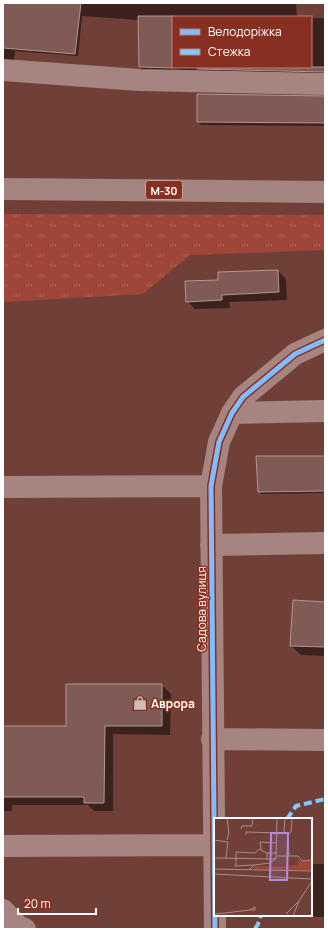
<svg xmlns="http://www.w3.org/2000/svg" width="328" height="932" viewBox="0 0 328 932" font-family="Manrope,sans-serif">
  <style>
    .grass { fill: url(#grass-tufts) }
    .shadow { fill: #0007 }
    .building { fill: #805a54; stroke: #b39792 }
    .lines { fill: none; stroke-linecap: round; stroke-linejoin: round }
    .minor { stroke: #a6847f; stroke-width: 22 }
    .highway { stroke: #a4847f; stroke-width: 22 }
    .quiet { stroke: #80caff; stroke-width: 4; stroke-dasharray: 8 4; stroke-linecap: butt }
    .cycleway-casing { stroke: #873021; stroke-width: 8 }
    .cycleway { stroke: #80bcff; stroke-width: 5 }
    .labels { text-anchor: middle; dominant-baseline: central; stroke-width: 3; stroke-linejoin: round; paint-order: stroke }
    .shield { fill: #873021; stroke: #dbc1bc; stroke-width: 1 }
    .shield-label { font-size: 11px; font-weight: bold; fill: #fff }
    .street-label { font-size: 12px; fill: #fff; stroke: #873021 }
    .poi-label { font-size: 12px; font-weight: bold; fill: #fff; stroke: #873021; text-anchor: start }
    .inset-road { fill: none; stroke: #a98c88; stroke-width: 1 }
    .view { fill: #b68bdc; fill-opacity: 0.15; stroke: #b68bdc; stroke-width: 2 }
    .inset-edge { fill: none; stroke: #fff; stroke-width: 2 }
  </style>
  <defs>
    <pattern id="grass-tufts" width="24" height="20" patternUnits="userSpaceOnUse"><rect width="24" height="20" fill="#9f4638"/><path d="M3 7l-1-3M5 7V3M7 7l1-3M15 17l-1-3M17 17v-4M19 17l1-3" fill="none" stroke="#ad6256"/></pattern>
  </defs>
  <rect width="100%" height="100%" fill="#704038"/>
  <path class="grass" d="M3 214 325 215V250L190 255 143 294 3 302Z"/>
  <path class="shadow" d="M3 3H296L297 17H173V67H311V18H325V74L142 70 140 67 139 20 82 16 78 56 15 51 14 61 3 60Z
    M325 98V126L201 125 198 122Z
    M278 271 286 279 287 300 229 302 230 308 195 309 187 301 219 281Z
    M325 457V493L261 494 259 491Z
    M325 603V656L301 655 291 646Z
    M162 685 171 694 170 735 113 734V811H94L88 805H12V811H3V727H67Z
    M311 864H325V917L281 916 280 915H311Z"/>
  <path class="building" d="M3 3H81L75 54 3 48Z
    M138 16H173V68L139 67Z
    M197 67H325V72L197 69Z
    M197 94 325 96V123L197 122Z
    M278 270 279 292 222 295V300L186 302 185 281 218 280V272Z
    M256 456H325V491L258 492Z
    M293 600 325 602V647L290 646Z
    M66 684H162V726H105L104 803H84V797H3V726H66Z"/>
  <g class="lines">
    <path class="minor" d="M3 70 139 80 325 84
      M232 413 325 411
      M3 487 211 486
      M211 545 325 543
      M212 739 325 740
      M3 846 213 845
      M3 910 18 926 25 929
      M215 929 211 486 219 442 232 413 243 397 295 354 325 340"/>
    <path class="highway" d="M3 189 325 192"/>
    <path class="quiet" d="M287 819 296 806 325 799
      M255 929 258 924 261 915"/>
    <defs>
      <path id="cycleway" d="M215 929 211 486 219 442 232 413 243 397 295 354 325 340"/>
    </defs>
    <use href="#cycleway" class="cycleway-casing"/>
    <use href="#cycleway" class="cycleway"/>
  </g>
  <defs>
    <symbol id="shop-bare" viewBox="-9 -9 18 18"><path d="M-5-2.5h2.3a2.7 3.5 0 0 1 5.4 0H5L5.5 6h-11ZM-1.5-2.5h3a1.5 2.3 0 0 0-3 0Z" fill="#cdbcb9" stroke="#873021" stroke-width="2.5" paint-order="stroke"/></symbol>
  </defs>
  <g fill-rule="evenodd">
    <use href="#shop-bare" x="130" y="693" width="20" height="20"/>
  </g>
  <g class="labels">
    <rect class="shield" x="146" y="181" width="36" height="18" rx="3"/>
    <g class="shield-label">
      <text x="164" y="190">М-30</text>
    </g>
    <g class="street-label">
      <text transform="translate(201 609) rotate(-90)">Садова вулиця</text>
    </g>
    <g class="poi-label">
      <text x="151" y="703">Аврора</text>
    </g>
  </g>
  <g transform="translate(214 818)">
    <rect width="98" height="98" fill="#704038"/>
    <path d="M84 43H98V52L40 51V48L63 49 83 47Z" fill="#9f4638"/>
    <path class="inset-road" d="M13 0 15 15 13 22M71 0 70 13 74 17 77 14 78 0M27 11 28 8H38L39 0M32 17V14L63 15M74 20 75 38M0 22 14 24 12 40M47 31 46 24 63 25M63 38H84L88 43 98 42M0 40 62 41M53 42V35H63M22 47V34L41 35 45 31 53 35M20 48 40 47M0 51 98 53M35 52 40 47 56 45 62 41 63 0M0 56 98 61M0 96 11 95 36 92H41V89L36 92M72 96 85 83 98 63M79 98 85 83"/>
    <path class="view" d="M57 15H74L73 62H56Z"/>
    <rect width="98" height="98" class="inset-edge"/>
  </g>
  <rect width="328" height="932" fill="none" stroke="#ffffff" stroke-width="8"/>
  <rect x="172" y="16" width="140" height="52" fill="#873021" stroke="#b7837a"/>
  <rect x="180" y="29" width="20" height="6" fill="#80bcff" stroke="#b7837a"/>
  <text x="208" y="36" font-size="12" fill="#ffffff">Велодоріжка</text>
  <rect x="180" y="49" width="20" height="6" fill="#80caff" stroke="#b7837a"/>
  <text x="208" y="56" font-size="12" fill="#ffffff">Стежка</text>
  <path d="M18 908v6h78v-6" fill="none" stroke="#ffffff" stroke-width="2"/>
  <text x="24" y="908" font-size="12" fill="#ffffff" stroke="#873021" stroke-width="3" paint-order="stroke">20 m</text>
</svg>
